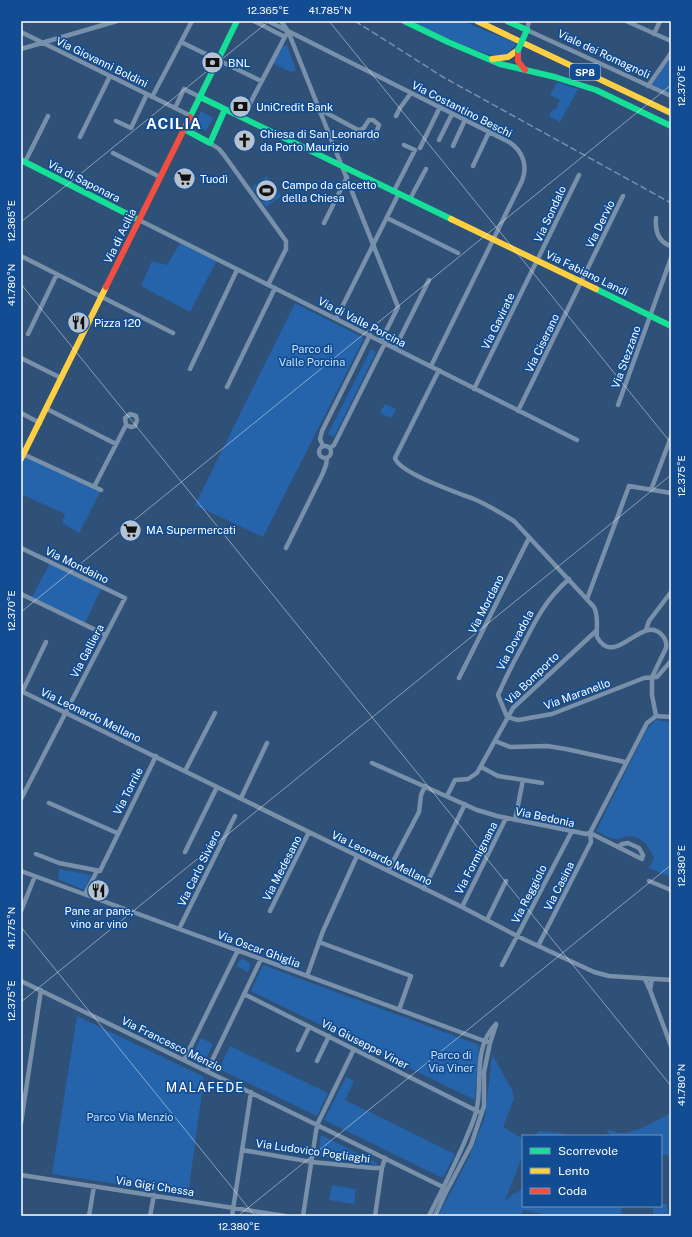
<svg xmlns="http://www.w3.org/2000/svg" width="692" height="1237" viewBox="0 0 692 1237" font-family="'Public Sans',sans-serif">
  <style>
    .green { fill: #2564ab }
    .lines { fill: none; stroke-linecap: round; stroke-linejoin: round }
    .street { stroke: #7890a9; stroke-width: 4.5 }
    .fast { stroke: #16e098; stroke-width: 6 }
    .slow { stroke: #ffcf43; stroke-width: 6 }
    .jam { stroke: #f24e42; stroke-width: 6 }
    .rail { stroke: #7a90a9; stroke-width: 1.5; stroke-dasharray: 7 3; stroke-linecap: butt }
    .fast-bridge { stroke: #16e098; stroke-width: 6 }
    .ticks { fill: none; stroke: #fff; stroke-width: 1; stroke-opacity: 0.45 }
    .labels { text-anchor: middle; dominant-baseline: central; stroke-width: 3.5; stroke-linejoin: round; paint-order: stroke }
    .shield { fill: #124d94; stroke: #b8cadf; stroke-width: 1 }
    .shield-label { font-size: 10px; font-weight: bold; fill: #fff }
    .street-label { font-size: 11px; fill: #fff; stroke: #124d94 }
    .poi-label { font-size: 11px; fill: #fff; stroke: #124d94; text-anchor: start }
    .park-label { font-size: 11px; fill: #c8e1fd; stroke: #124d94 }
    .quarter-label { font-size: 13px; letter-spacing: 1px; fill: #fff; stroke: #124d94 }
    .district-label { font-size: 15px; font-weight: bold; letter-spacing: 1px; fill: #fff; stroke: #124d94 }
    .neatline { fill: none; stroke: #fff; stroke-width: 1.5 }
    .ticks-label { font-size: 10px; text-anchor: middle; fill: #fff }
  </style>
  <rect width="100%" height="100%" fill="#2f5077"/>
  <path class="green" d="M425 21H462L516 43C513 49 507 56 500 56 485 57 431 30 414 23Z
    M287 45 296 70 291 72 274 64 280 47Z
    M671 57V93L652 85Z
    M557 82 578 89 560 122 549 116 553 109 555 110 560 100 550 95Z
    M201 111 213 118 206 131 194 125Z
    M267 176 281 196 266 207 252 187Z
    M181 242 217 260 190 312 141 286 152 261 167 265Z
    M295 303 364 338 263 537 195 505Z
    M371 349 376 352 334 437 328 434Z
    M385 404 396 409 391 418 380 413Z
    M22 454 101 490 79 533 62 523 65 514 21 494V457Z
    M50 563 102 587 84 625 31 599Z
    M656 720 671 722V873L668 876 649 868 654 858C650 848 642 836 629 836 625 836 621 839 617 839 610 839 602 834 596 831L647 729Z
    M59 869 91 875 84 890 58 879Z
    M243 959 250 963V966L248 972 236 966 240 960Z
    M263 965 479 1045 475 1100 251 991Z
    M77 1016 204 1077 188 1195 52 1174Z
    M201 1038 213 1044 204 1063 192 1057Z
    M230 1046 328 1093 317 1116 219 1069Z
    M492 1054 512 1090 514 1099 503 1127 523 1139V1155L505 1201 513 1194 523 1189V1206H617L622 1209 621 1216H551L523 1210 521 1216H438L468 1159 485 1117Z
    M346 1077 354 1081 345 1100 455 1154 443 1178 324 1120Z
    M671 1113V1156L661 1154V1136H611L606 1129C611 1130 616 1133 621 1133 636 1133 658 1120 671 1113Z
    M539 1131 560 1133 567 1136H534Z
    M321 1135 377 1163 376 1165 318 1156Z
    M332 1185 356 1189 354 1204 329 1200Z
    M661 1204H667L668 1216H653V1206H661Z"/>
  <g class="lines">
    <path class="street" d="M254 21 285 37
      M268 21 509 142C523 151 528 166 522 181L431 366
      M281 21 288 31 398 307 381 341
      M529 21 527 30 671 96
      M626 21 671 41
      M21 32 175 108
      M654 34 660 21
      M181 42 261 81
      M21 49 117 21
      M648 86 671 53
      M152 97 192 21
      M319 109 358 130 363 129 369 120H373L379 125 374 138
      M191 116 175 108 184 89 200 97
      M396 116 400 108 411 93
      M243 117 288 31
      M116 121 131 128 147 94
      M80 137 110 76
      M439 140 452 114
      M210 143 219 149 224 155 286 241V249L268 285
      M453 146 465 120
      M420 148 440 107
      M113 153 160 177
      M25 162 48 116
      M473 166 489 132
      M394 191 415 150 404 145
      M410 199 426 169
      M387 218 458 253
      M656 218C655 230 658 242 671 246
      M139 220 577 440
      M324 223 347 177
      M21 256 173 333
      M336 319 399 193
      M28 334 57 274
      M395 348 429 280
      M21 358 61 378
      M190 369 237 270
      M439 370 395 458C399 473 458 493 474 499 488 505 501 513 514 521L594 607C599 617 596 627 597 637 615 669 641 615 661 634 665 638 667 643 666 648L652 677V695L656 716 671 717
      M227 387 275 288
      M474 389 579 175
      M618 405 671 258
      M47 409 116 444
      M518 411 623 196
      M21 413 40 423
      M319 452a6 6 0 1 1 12 0a6 6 0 1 1-12 0Z
      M323 446 320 439 322 431 370 335
      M330 448 334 445 385 343
      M23 454 101 490
      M94 487 126 425 125 418 130 414 136 416 137 420 135 426 131 427 126 425
      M651 490 671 437
      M21 548 125 598 21 799
      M286 548 323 473 326 465 327 458
      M569 579C547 598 536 619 523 645 514 661 506 677 498 695L507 717 518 720 552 714 644 678 657 677 671 661
      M21 594 106 635
      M587 599 629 486 671 493
      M646 630 649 621 671 592
      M459 678 529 538
      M21 691 462 907 517 936 594 972 609 976 671 980
      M22 692 46 642
      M495 741 510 747 547 746 566 749 625 762
      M372 763 477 810 497 816 572 831 586 834 590 833 647 723 656 716
      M481 767 498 776 542 783
      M185 771 215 713
      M447 796 455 780 468 779 477 773 513 708 596 631
      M241 798 267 743
      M49 803 117 833
      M515 820 523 780
      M590 833 618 847
      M628 843 639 848 643 855 642 859 618 847 622 844Z
      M185 852 217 787
      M36 854 59 863 100 871 156 756
      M21 871 490 1043
      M388 871 419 812 421 795 425 786
      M649 881 671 890
      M424 889 465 804
      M85 894 97 871
      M462 907 506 818
      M21 911 35 876
      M270 911 309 832
      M487 920 506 881
      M179 929 235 816
      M319 942 411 976 399 1010
      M538 946 591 842 590 833
      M502 965 572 831
      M307 976 323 931 357 856
      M645 979 650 990 652 979
      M21 981 317 1125 447 1189
      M650 990 671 1046
      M244 994 481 1113
      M298 1050 309 1027
      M184 1060 238 950
      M317 1061 329 1036
      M207 1071 261 959
      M21 1123 41 990
      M242 1150 312 1162 374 1168H382
      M21 1175 285 1216
      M89 1216 94 1186
      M150 1216 154 1195
      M232 1216 251 1092
      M303 1216 317 1125 354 1049
      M375 1216 382 1168 385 1158
      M429 1216C442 1190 456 1163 467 1136 472 1125 477 1113 478 1101 481 1074 475 1045 496 1024
      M435 1216 444 1196 471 1145 484 1106V1072L490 1043 496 1025"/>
    <path class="fast" d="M404 21 448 42 500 64 555 77 596 90 671 126
      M507 21 527 30
      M200 97 451 219
      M190 117 237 21
      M184 129 210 143 225 109
      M21 160 139 220
      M596 289 671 326"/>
    <path class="slow" d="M477 21 671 113
      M492 59 508 57 518 50
      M451 219 596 289
      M21 459 106 287"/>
    <path class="jam" d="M518 50V61L525 70
      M106 287 190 117"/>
    <path class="rail" d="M355 21 443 77 671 203"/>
    <path class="fast-bridge" d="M518 50 527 30"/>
  </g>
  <path class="ticks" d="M329 21 671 443M21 222 269 21M21 284 671 1086M21 612 671 85M21 927 255 1216M21 1002 671 475M238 1216 671 865"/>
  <defs>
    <symbol id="bank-disc" viewBox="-11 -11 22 22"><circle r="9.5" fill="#b6c2cf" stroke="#124d94"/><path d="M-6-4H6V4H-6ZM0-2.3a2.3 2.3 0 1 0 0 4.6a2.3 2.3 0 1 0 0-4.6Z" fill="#111"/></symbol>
    <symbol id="church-disc" viewBox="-11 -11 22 22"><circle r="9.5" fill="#b6c2cf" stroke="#124d94"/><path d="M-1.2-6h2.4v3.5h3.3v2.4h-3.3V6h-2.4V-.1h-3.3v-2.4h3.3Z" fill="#111"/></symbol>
    <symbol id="supermarket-disc" viewBox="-11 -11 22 22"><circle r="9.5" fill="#b6c2cf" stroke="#124d94"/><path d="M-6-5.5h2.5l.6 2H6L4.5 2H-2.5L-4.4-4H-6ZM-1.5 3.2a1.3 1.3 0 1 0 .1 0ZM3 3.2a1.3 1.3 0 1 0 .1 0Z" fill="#111"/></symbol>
    <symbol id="stadium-disc" viewBox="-11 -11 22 22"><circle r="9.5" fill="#b6c2cf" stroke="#124d94"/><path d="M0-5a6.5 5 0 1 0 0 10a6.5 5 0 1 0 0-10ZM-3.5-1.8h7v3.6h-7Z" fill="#111"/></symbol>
    <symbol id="restaurant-disc" viewBox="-11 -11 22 22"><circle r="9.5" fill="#b6c2cf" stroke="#124d94"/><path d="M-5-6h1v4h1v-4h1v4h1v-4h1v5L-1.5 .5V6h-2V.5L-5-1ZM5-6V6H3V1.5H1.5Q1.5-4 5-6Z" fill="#111"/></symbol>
  </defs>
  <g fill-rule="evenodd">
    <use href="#bank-disc" x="200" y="50" width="25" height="25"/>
    <use href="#bank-disc" x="228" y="94" width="25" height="25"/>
    <use href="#church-disc" x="232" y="128" width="25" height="25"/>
    <use href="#supermarket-disc" x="172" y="166" width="25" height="25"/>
    <use href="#stadium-disc" x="254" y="178" width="25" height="25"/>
    <use href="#restaurant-disc" x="66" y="310" width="25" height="25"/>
    <use href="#supermarket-disc" x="118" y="518" width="25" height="25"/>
    <use href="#restaurant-disc" x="86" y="878" width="25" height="25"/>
  </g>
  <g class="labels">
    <rect class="shield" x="570" y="64" width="30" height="16" rx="3"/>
    <g class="shield-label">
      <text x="585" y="72">SP8</text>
    </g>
    <g class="street-label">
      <text transform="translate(604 54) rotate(25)">Viale dei Romagnoli</text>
      <text transform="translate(102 62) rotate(26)">Via Giovanni Boldini</text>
      <text transform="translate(462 109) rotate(27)">Via Costantino Beschi</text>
      <text transform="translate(84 181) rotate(27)">Via di Saponara</text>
      <text transform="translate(550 214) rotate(-65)">Via Sondalo</text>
      <text transform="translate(600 224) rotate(-64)">Via Dervio</text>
      <text transform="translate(120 236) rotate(-64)">Via di Acilia</text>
      <text transform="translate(587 273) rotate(26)">Via Fabiano Landi</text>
      <text transform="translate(498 321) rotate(-64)">Via Gavirate</text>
      <text transform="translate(362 322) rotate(27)">Via di Valle Porcina</text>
      <text transform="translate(542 343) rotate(-64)">Via Ciserano</text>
      <text transform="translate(626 357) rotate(-70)">Via Stezzano</text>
      <text transform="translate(77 565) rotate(26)">Via Mondaino</text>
      <text transform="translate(486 604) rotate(-63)">Via Mordano</text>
      <text transform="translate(515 640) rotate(-62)">Via Dovadola</text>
      <text transform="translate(87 651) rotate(-62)">Via Galliera</text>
      <text transform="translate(532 678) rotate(-44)">Via Bomporto</text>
      <text transform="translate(577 694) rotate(-20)">Via Maranello</text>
      <text transform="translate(91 715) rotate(26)">Via Leonardo Mellano</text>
      <text transform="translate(128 791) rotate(-63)">Via Torrile</text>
      <text transform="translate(545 817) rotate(12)">Via Bedonia</text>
      <text transform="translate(382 858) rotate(26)">Via Leonardo Mellano</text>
      <text transform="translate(476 858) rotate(-63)">Via Formignana</text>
      <text transform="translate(199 868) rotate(-64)">Via Carlo Siviero</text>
      <text transform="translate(282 868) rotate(-63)">Via Medesano</text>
      <text transform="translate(559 886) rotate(-63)">Via Casina</text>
      <text transform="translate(529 894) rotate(-63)">Via Reggiolo</text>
      <text transform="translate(259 949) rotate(20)">Via Oscar Ghiglia</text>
      <text transform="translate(172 1044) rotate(26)">Via Francesco Menzio</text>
      <text transform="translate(365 1044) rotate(27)">Via Giuseppe Viner</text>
      <text transform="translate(313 1151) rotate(8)">Via Ludovico Pogliaghi</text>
      <text transform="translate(155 1186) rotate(9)">Via Gigi Chessa</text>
    </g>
    <g class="poi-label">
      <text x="228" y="63">BNL</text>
      <text x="256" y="107">UniCredit Bank</text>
      <text x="260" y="134">Chiesa di San Leonardo<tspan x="260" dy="13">da Porto Maurizio</tspan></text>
      <text x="200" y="179">Tuodì</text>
      <text x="282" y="185">Campo da calcetto<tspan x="282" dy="13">della Chiesa</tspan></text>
      <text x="94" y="323">Pizza 120</text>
      <text x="146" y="530">MA Supermercati</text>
      <text x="99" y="911" text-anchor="middle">Pane ar pane,<tspan x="99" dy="13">vino ar vino</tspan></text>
    </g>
    <g class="park-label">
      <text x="312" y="349">Parco di<tspan x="312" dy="13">Valle Porcina</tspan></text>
      <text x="451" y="1055">Parco di<tspan x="451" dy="13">Via Viner</tspan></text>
      <text x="130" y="1117">Parco Via Menzio</text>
    </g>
    <g class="quarter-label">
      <text x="205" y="1087">MALAFEDE</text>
    </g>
    <g class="district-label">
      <text x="174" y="123">ACILIA</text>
    </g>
  </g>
  <rect width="692" height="1237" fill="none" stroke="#124d94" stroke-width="44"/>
  <rect x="522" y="1135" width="140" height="72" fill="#124d94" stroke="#7194bf"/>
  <rect x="530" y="1148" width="20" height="6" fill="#16e098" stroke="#7194bf"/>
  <text x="558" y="1155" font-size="12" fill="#ffffff">Scorrevole</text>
  <rect x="530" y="1168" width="20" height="6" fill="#ffcf43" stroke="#7194bf"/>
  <text x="558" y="1175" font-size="12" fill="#ffffff">Lento</text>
  <rect x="530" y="1188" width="20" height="6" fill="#f24e42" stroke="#7194bf"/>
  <text x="558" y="1195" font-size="12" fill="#ffffff">Coda</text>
  <rect x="22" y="22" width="648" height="1193" class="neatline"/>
  <g class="ticks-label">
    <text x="268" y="14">12.365°E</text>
    <text x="330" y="14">41.785°N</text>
    <text transform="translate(681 86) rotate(-90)" y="4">12.370°E</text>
    <text transform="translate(11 221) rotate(-90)" y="4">12.365°E</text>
    <text transform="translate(11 285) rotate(-90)" y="4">41.780°N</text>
    <text transform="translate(681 476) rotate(-90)" y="4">12.375°E</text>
    <text transform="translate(11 611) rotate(-90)" y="4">12.370°E</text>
    <text transform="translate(681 866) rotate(-90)" y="4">12.380°E</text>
    <text transform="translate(11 928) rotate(-90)" y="4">41.775°N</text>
    <text transform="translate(11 1001) rotate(-90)" y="4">12.375°E</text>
    <text transform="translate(681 1085) rotate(-90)" y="4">41.780°N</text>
    <text x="239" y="1230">12.380°E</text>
  </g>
</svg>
